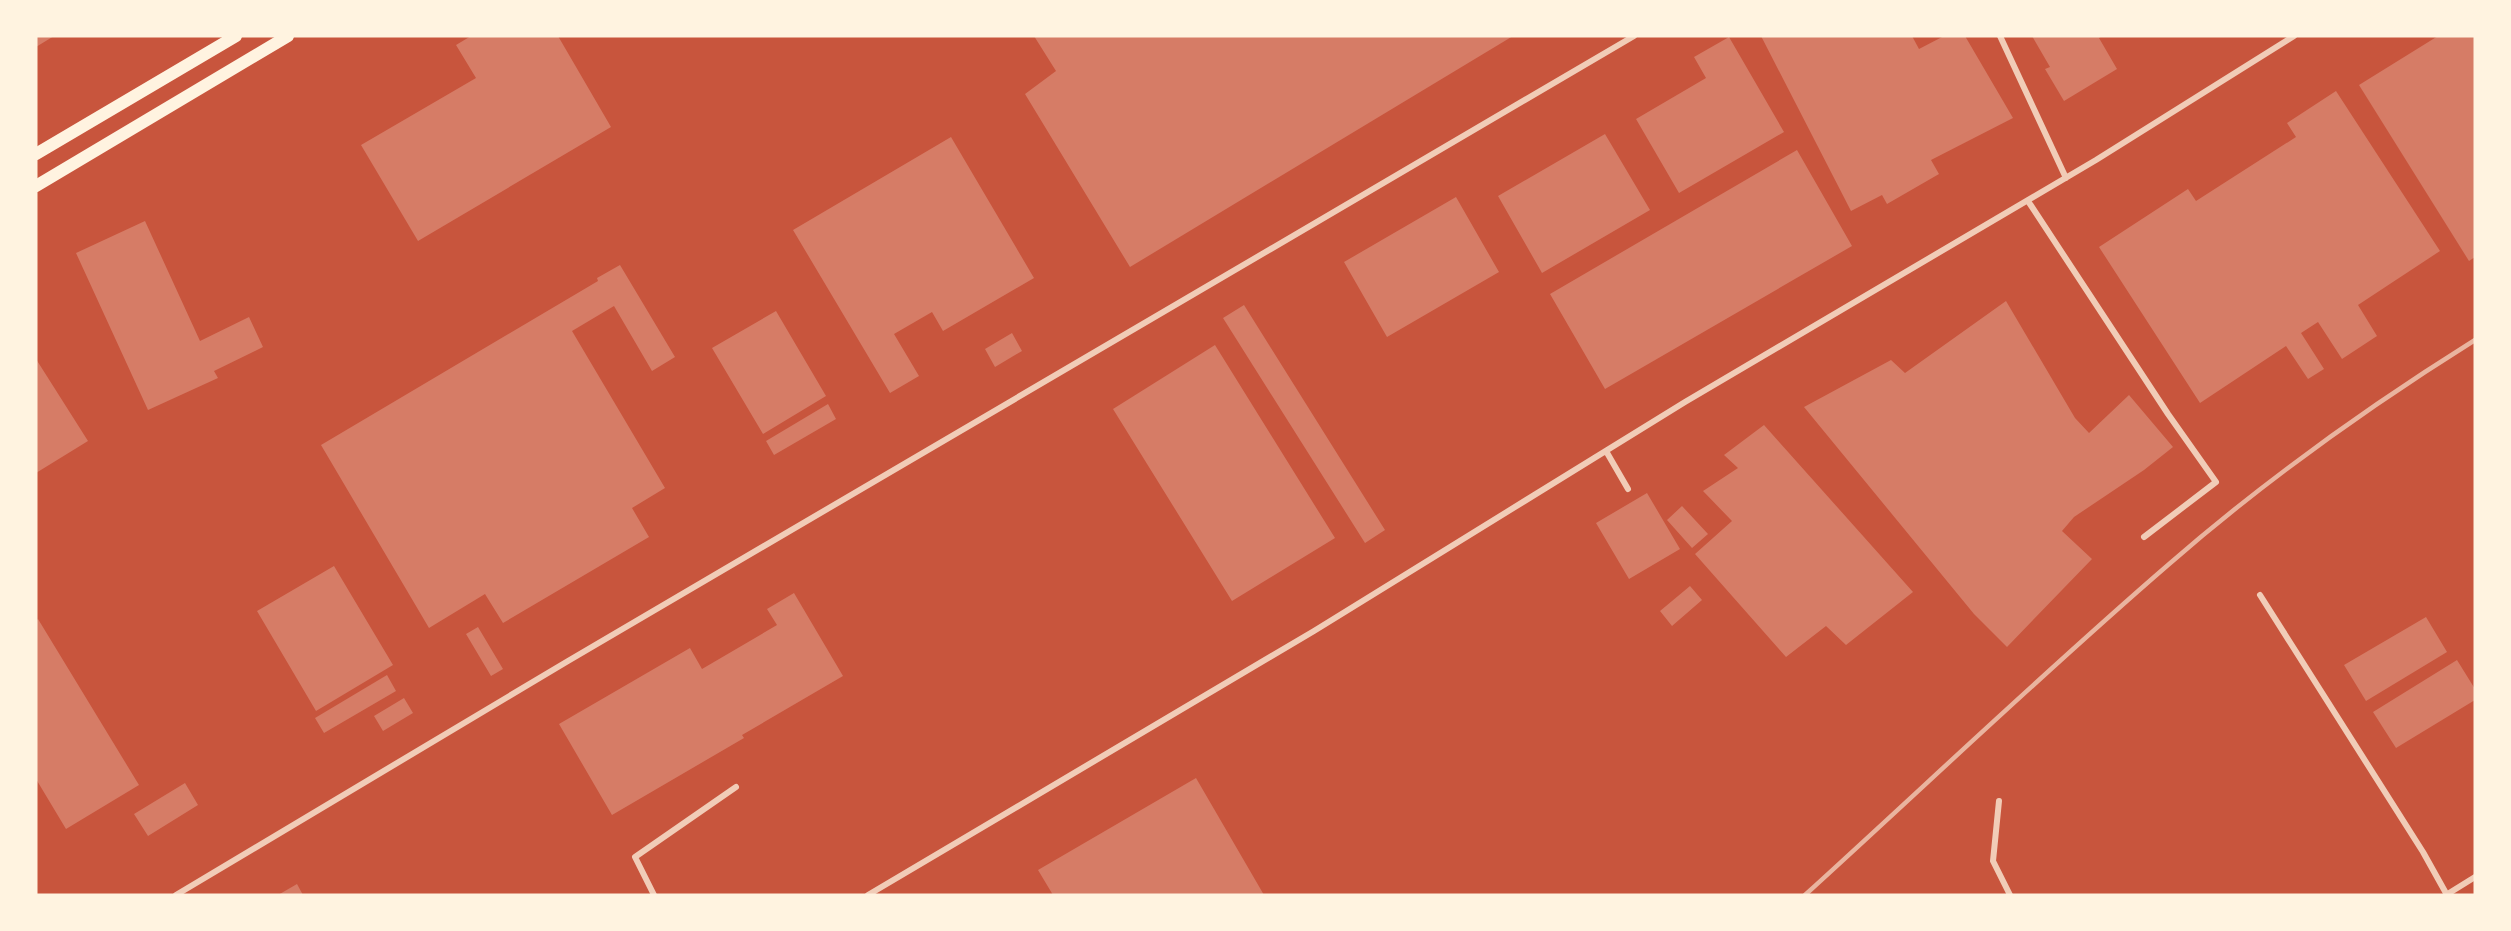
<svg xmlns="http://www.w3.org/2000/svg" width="2511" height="931" viewBox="0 0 2511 931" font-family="Merriweather,serif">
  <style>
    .building { fill: #d67c66 }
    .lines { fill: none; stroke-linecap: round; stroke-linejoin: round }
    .minor { stroke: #f1ccb7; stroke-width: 6 }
    .secondary { stroke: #fff3e0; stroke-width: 12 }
    .rail { stroke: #e9b49f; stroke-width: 4.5 }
  </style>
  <rect width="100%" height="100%" fill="#c8553d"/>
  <path class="building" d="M36 36H54L36 47Z
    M471 36H558L611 127 418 241 361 145 476 78 456 45Z
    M1034 36H1513L1130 267 1025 94 1056 71Z
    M1761 36H1912L1919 49 1944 36H1965L2013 118 1931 160 1939 174 1887 204 1882 195 1851 211Z
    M2032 36H2102L2099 38 2117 69 2064 101 2045 69 2050 67Z
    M2438 36H2475V257L2469 261 2359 85Z
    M1729 37 1784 132 1679 193 1636 119 1706 78 1694 57Z
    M2336 91 2440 251 2358 305 2377 336 2342 359 2318 322 2301 333 2324 369 2308 379 2286 346 2200 403 2099 247 2188 189 2196 201 2296 137 2287 123Z
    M1605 134 1650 210 1542 273 1498 196Z
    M951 137 1034 278 943 331 932 312 894 334 919 376 890 393 793 230Z
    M1797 150 1852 246 1605 389 1550 294Z
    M1456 197 1499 272 1387 337 1344 262Z
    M145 221 200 341 249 317 263 347 214 371 218 378 148 410 76 253Z
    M620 265 675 357 652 371 614 306 572 331 665 488 632 508 649 537 503 623 485 594 429 628 321 445 598 281 597 278Z
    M2006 301 2075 418 2089 433 2129 395 2173 447 2144 470 2074 517 2062 531 2092 559 2007 647 1974 614 1804 407 1891 360 1905 373Z
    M1244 305 1385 530 1365 543 1223 318Z
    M776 311 826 396 763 434 712 348Z
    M1012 333 1022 351 995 367 985 349Z
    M1215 345 1335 538 1232 601 1113 409Z
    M36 359 88 441 36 473Z
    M828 404 836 419 774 455 766 441Z
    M1764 425 1913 592 1846 645 1826 626 1786 657 1695 554 1732 521 1703 491 1738 468 1724 455Z
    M1647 493 1680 549 1629 579 1596 523Z
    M1682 506 1708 534 1692 548 1667 520Z
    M334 566 393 665 316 711 257 611Z
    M1690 586 1702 600 1672 626 1660 611Z
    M794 593 843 676 742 735 744 738 612 815 559 724 690 648 702 669 777 625 767 609Z
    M2426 617 2447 652 2366 701 2344 665Z
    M38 619 139 785 66 829 36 779V621Z
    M478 627 503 669 491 676 466 634Z
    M2457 660 2475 689V700L2396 748 2373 712Z
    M387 675 396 691 324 733 315 718Z
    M404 698 413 713 383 731 374 716Z
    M1196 778 1264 895H1053L1038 870Z
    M185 783 198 805 148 836 134 814Z
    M297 884 303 895H278Z"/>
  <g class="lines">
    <path class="minor" d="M2000 36 2066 178
      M2028 201 2168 414 2216 482 2144 537
      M1606 451 1628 489
      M2260 595 2423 852 2447 895
      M1999 801 1993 861 2010 895
      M176 895 568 661 1634 36
      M654 895 635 857 736 787
      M868 895 1314 631 1685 402 2096 160 2294 36
      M2446 895 2475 877"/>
    <path class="secondary" d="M36 154 236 36
      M36 186 288 36"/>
    <path class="rail" d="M1805 895C1926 785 2044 672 2168 565 2263 482 2368 407 2475 340"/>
  </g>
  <rect width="2511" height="931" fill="none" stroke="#fff3e0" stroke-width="75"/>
</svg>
